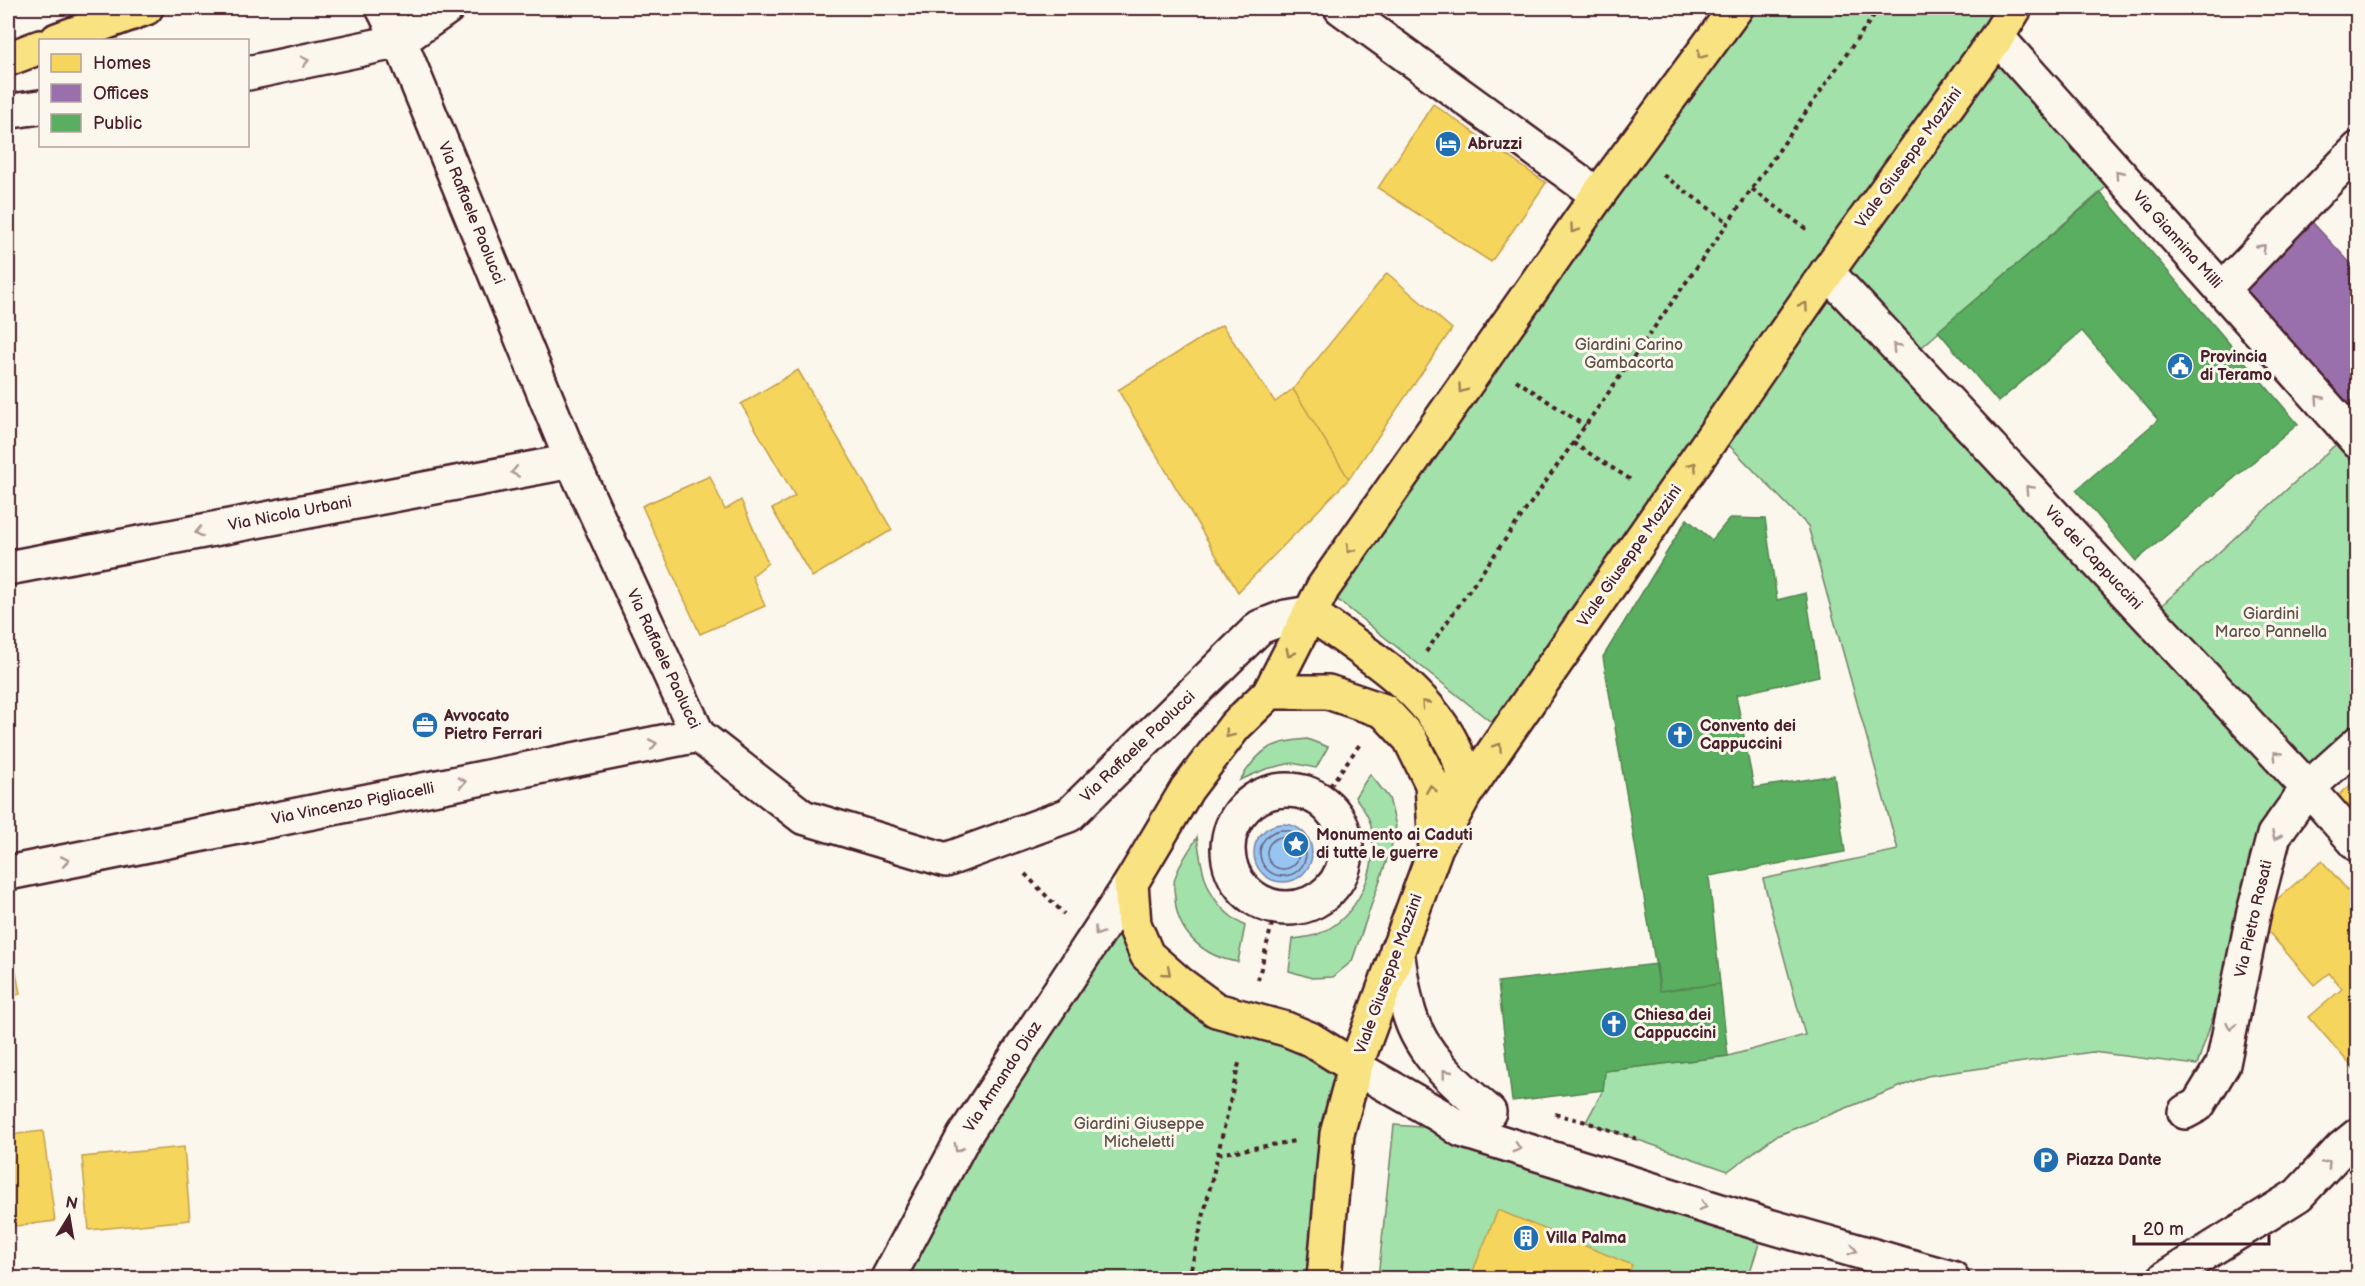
<svg xmlns="http://www.w3.org/2000/svg" width="2365" height="1286" viewBox="0 0 2365 1286" font-family="'Balsamiq Sans',sans-serif">
  <style>
    .green { fill: #a2e1a9; stroke: #76806a; stroke-width: 1.5 }
    .water { fill: #97c5f2; stroke: #7883a2; stroke-width: 1.5 }
    .homes { fill: #f6d55c; stroke: #c29e4d; stroke-width: 1.5 }
    .offices { fill: #9970ab; stroke: #815885; stroke-width: 1.5 }
    .public { fill: #5aae61; stroke: #558351; stroke-width: 1.5 }
    .lines { fill: none; stroke-linecap: round; stroke-linejoin: round }
    .shore { stroke: #69617b; stroke-width: 1.5 }
    .pedestrian-casing { stroke: #4a1f2b; stroke-width: 38 }
    .minor-casing { stroke: #4a1f2b; stroke-width: 38 }
    .primary-casing { stroke: #4a1f2b; stroke-width: 38 }
    .path { stroke: #4a1f2b; stroke-width: 4; stroke-dasharray: 4.5 4.5; stroke-linecap: butt }
    .pedestrian { stroke: #fbf7ec; stroke-width: 33 }
    .minor { stroke: #fbf7ec; stroke-width: 33 }
    .primary { stroke: #f8e281; stroke-width: 33 }
    .oneway { stroke: #a18056 }
    .oneway2 { stroke: #ab9695 }
    .labels { text-anchor: middle; dominant-baseline: central; stroke-width: 6; stroke-linejoin: round; paint-order: stroke }
    .poi-label { font-size: 16px; font-weight: bold; fill: #4a1f2b; stroke: #fbf7ec; text-anchor: start }
    .street-label { font-size: 16px; fill: #4a1f2b; stroke: #fbf7ec }
    .park-label { font-size: 16px; fill: #60504a; stroke: #fbf7ec }
  </style>
  <rect width="100%" height="100%" fill="#fbf7ec"/>
  <filter id="ink" filterUnits="userSpaceOnUse"><feTurbulence type="fractalNoise" baseFrequency=".0167" numOctaves="2"/><feDisplacementMap in="SourceGraphic" scale="12" xChannelSelector="R" yChannelSelector="G"/><feConvolveMatrix kernelMatrix="1 2 1 2 8 2 1 2 1" color-interpolation-filters="sRGB"/></filter>
  <g filter="url(#ink)">
    <path class="green" d="M1736 8H2017L1997 37 2120 175 1908 359 2149 617 2349 432 2358 443 2357 743 2274 835 2197 1065 2092 1052 1927 1076 1776 1136 1728 1171 1586 1122 1603 1090 1605 1071 1728 1056 1805 1035 1763 879 1898 850 1808 526 1718 434 1506 734 1323 588Z
      M1307 739 1328 747 1316 768 1292 763 1266 769 1240 780C1260 749 1270 742 1307 739Z
      M1370 774 1389 798 1396 826 1391 848 1352 961 1333 977 1312 978 1289 971 1293 939C1301 938 1309 937 1316 935 1358 919 1380 868 1371 826 1369 815 1361 805 1355 797Z
      M1197 837C1203 877 1207 904 1245 926L1238 962C1204 957 1176 933 1175 897 1174 891 1173 884 1175 878 1179 864 1190 850 1197 837Z
      M1131 883 1147 955 1355 1067 1324 1278H891Z
      M1394 1125 1461 1130 1765 1225 1748 1278H1378Z"/>
    <path class="water" d="M1254 853a29 29 0 1 1 58 0a29 29 0 1 1-58 0Z"/>
    <path class="homes" d="M8 8H27L8 14Z
      M1433 104 1546 183 1491 262 1378 188Z
      M1387 273 1452 329 1349 479 1293 389Z
      M1222 325 1275 402 1293 389 1349 479 1238 592 1118 390Z
      M798 370 892 530 812 577 772 509 795 496 741 404Z
      M710 476 725 510 741 500 768 563 752 576 765 606 700 634 642 506Z
      M2358 778V823L2335 799Z
      M2322 861 2358 902V1074L2309 1017 2342 989 2329 973 2314 985 2256 917Z
      M8 928 20 994 8 997Z
      M43 1131 55 1221 8 1227V1135Z
      M184 1147 190 1220 89 1230 82 1157Z
      M1498 1210 1632 1265 1627 1278H1470Z"/>
    <path class="offices" d="M2313 223 2354 267 2358 264V413L2241 290Z"/>
    <path class="public" d="M2101 193 2298 424 2136 561 2076 490 2158 420 2082 331 1998 402 1938 331Z
      M1730 518 1765 519 1777 600 1806 593 1819 676 1736 695 1754 788 1834 775 1845 852 1709 876 1720 984 1660 991 1603 657 1687 519 1712 540Z
      M1657 964 1660 991 1720 984 1728 1056 1605 1071 1603 1090 1512 1101 1498 982Z"/>
    <g class="lines">
      <path class="shore" d="M1260 853a23 23 0 1 1 46 0a23 23 0 1 1-46 0Z
        M1267 853a16 16 0 1 1 32 0a16 16 0 1 1-32 0Z"/>
      <defs>
        <path id="pedestrian" d="M1228 849a59 59 0 1 1 118 0a59 59 0 1 1-118 0Z"/>
        <path id="minor" d="M383 8 400 41 572 461 698 735 803 817 946 860 1069 815 1260 627 1286 617 1310 613
          M1341 8 1598 195
          M1997 37 2358 442
          M248 73 400 41 447 8
          M8 110 12 111 40 107
          M1827 272 2308 788 2358 845
          M2222 290 2358 149
          M8 568 572 461
          M8 873 698 735
          M1397 950C1400 971 1403 993 1409 1013 1421 1055 1457 1085 1489 1112
          M1355 1067 1441 1116 1461 1130 1765 1225 1952 1278
          M2185 1112 2198 1105 2223 1064 2253 916 2274 835 2308 788 2358 743
          M888 1278 964 1136 1131 883
          M2165 1278 2298 1195 2342 1148 2358 1135"/>
        <path id="primary" d="M57 40 146 8
          M8 59 40 47
          M1310 613C1365 653 1429 689 1457 754 1463 765 1463 781 1465 794
          M1270 692H1328L1384 711 1410 739 1432 784 1436 847
          M1355 1067 1310 1039 1286 1029 1216 1010 1179 983 1147 955 1134 924 1131 883 1187 789 1235 726 1270 692 1323 588 1598 195 1736 8
          M1324 1278 1337 1134 1355 1067 1436 847 1465 794 1506 734 1827 272 1997 37 2015 8"/>
      </defs>
      <use href="#pedestrian" class="pedestrian-casing"/>
      <use href="#minor" class="minor-casing"/>
      <use href="#primary" class="primary-casing"/>
      <path class="path" d="M1663 175 1728 222
        M1752 189 1809 231
        M1516 380 1585 426
        M1573 443 1633 481
        M1426 652 1879 8
        M1320 800 1360 744
        M1025 874 1064 914
        M1258 980 1276 908
        M1555 1114 1586 1122 1640 1140
        M1218 1154 1295 1141
        M1189 1278 1240 1059"/>
      <use href="#pedestrian" class="pedestrian"/>
      <use href="#minor" class="minor"/>
      <use href="#primary" class="primary"/>
    </g>
    <defs><path id="oneway-chevron" d="M-2-3.5L2.5 0L-2 3.5" fill="none" stroke-width="1.6" stroke-linecap="round" stroke-linejoin="round" transform="scale(1.5)"/></defs>
    <g class="oneway">
      <use href="#oneway-chevron" transform="translate(1701 55) rotate(126)"/>
      <use href="#oneway-chevron" transform="translate(1574 229) rotate(125)"/>
      <use href="#oneway-chevron" transform="translate(1804 306) rotate(-55)"/>
      <use href="#oneway-chevron" transform="translate(1462 389) rotate(125)"/>
      <use href="#oneway-chevron" transform="translate(1693 466) rotate(-55)"/>
      <use href="#oneway-chevron" transform="translate(1350 549) rotate(125)"/>
      <use href="#oneway-chevron" transform="translate(1290 653) rotate(117)"/>
      <use href="#oneway-chevron" transform="translate(1425 704) rotate(-132)"/>
      <use href="#oneway-chevron" transform="translate(1229 734) rotate(128)"/>
      <use href="#oneway-chevron" transform="translate(1498 747) rotate(-55)"/>
      <use href="#oneway-chevron" transform="translate(1431 789) rotate(-99)"/>
      <use href="#oneway-chevron" transform="translate(1167 972) rotate(41)"/>
    </g>
    <g class="oneway2">
      <use href="#oneway-chevron" transform="translate(305 61) rotate(-12)"/>
      <use href="#oneway-chevron" transform="translate(2119 174) rotate(-132)"/>
      <use href="#oneway-chevron" transform="translate(2262 248) rotate(-46)"/>
      <use href="#oneway-chevron" transform="translate(1896 347) rotate(-133)"/>
      <use href="#oneway-chevron" transform="translate(2319 399) rotate(-132)"/>
      <use href="#oneway-chevron" transform="translate(515 472) rotate(169)"/>
      <use href="#oneway-chevron" transform="translate(2029 489) rotate(-133)"/>
      <use href="#oneway-chevron" transform="translate(199 532) rotate(169)"/>
      <use href="#oneway-chevron" transform="translate(653 744) rotate(-11)"/>
      <use href="#oneway-chevron" transform="translate(2277 755) rotate(-133)"/>
      <use href="#oneway-chevron" transform="translate(462 782) rotate(-11)"/>
      <use href="#oneway-chevron" transform="translate(2276 836) rotate(114)"/>
      <use href="#oneway-chevron" transform="translate(65 861) rotate(-11)"/>
      <use href="#oneway-chevron" transform="translate(1098 932) rotate(124)"/>
      <use href="#oneway-chevron" transform="translate(2231 1026) rotate(101)"/>
      <use href="#oneway-chevron" transform="translate(1446 1073) rotate(-129)"/>
      <use href="#oneway-chevron" transform="translate(958 1148) rotate(118)"/>
      <use href="#oneway-chevron" transform="translate(1517 1148) rotate(17)"/>
      <use href="#oneway-chevron" transform="translate(2327 1164) rotate(-47)"/>
      <use href="#oneway-chevron" transform="translate(1703 1206) rotate(18)"/>
      <use href="#oneway-chevron" transform="translate(1853 1250) rotate(16)"/>
    </g>
  </g>
  <defs>
    <symbol id="hotel-disc" viewBox="-11 -11 22 22"><circle r="9.5" fill="#1f6fb2" stroke="#fbf7ec"/><path d="M-6-4.5h1.5V1H6V5H4.5V3h-9V5H-6ZM-4 0a1.8 1.8 0 1 1 3.6 0ZM.5 0V-2.5h3Q6-2.5 6 0Z" fill="#fff"/></symbol>
    <symbol id="civic-disc" viewBox="-11 -11 22 22"><circle r="9.5" fill="#1f6fb2" stroke="#fbf7ec"/><path d="M-.6-6.5H3V-4.5H.6V-3L4-1V1h2V6H-6V1h2V-1L-.6-3ZM-1.2 2.5V6h2.4V2.5Z" fill="#fff"/></symbol>
    <symbol id="office-disc" viewBox="-11 -11 22 22"><circle r="9.5" fill="#1f6fb2" stroke="#fbf7ec"/><path d="M-6-3h4V-5.5h4V-3h4V5H-6ZM-1-4.5V-3h2v-1.5ZM-6 0V1H6V0Z" fill="#fff"/></symbol>
    <symbol id="church-disc" viewBox="-11 -11 22 22"><circle r="9.5" fill="#1f6fb2" stroke="#fbf7ec"/><path d="M-1.2-6h2.4v3.5h3.3v2.4h-3.3V6h-2.4V-.1h-3.3v-2.4h3.3Z" fill="#fff"/></symbol>
    <symbol id="sight-disc" viewBox="-11 -11 22 22"><circle r="9.5" fill="#1f6fb2" stroke="#fbf7ec"/><path d="M0-6L1.8-2.2L6-1.7L2.9 1.2L3.7 5.4L0 3.3L-3.7 5.4L-2.9 1.2L-6-1.7L-1.8-2.2Z" fill="#fff"/></symbol>
    <symbol id="parking-disc" viewBox="-11 -11 22 22"><circle r="9.5" fill="#1f6fb2" stroke="#fbf7ec"/><path d="M-3.5-5.5H1a3.5 3.5 0 0 1 0 7H-1V5.5H-3.5ZM-1-3.4V-.6H.8a1.4 1.4 0 0 0 0-2.8Z" fill="#fff"/></symbol>
    <symbol id="building-disc" viewBox="-11 -11 22 22"><circle r="9.5" fill="#1f6fb2" stroke="#fbf7ec"/><path d="M-4-6H4V6H1V3H-1V6H-4ZM-2.5-4.3h1.7v1.8h-1.7ZM.8-4.3h1.7v1.8H.8ZM-2.5-1h1.7V.8h-1.7ZM.8-1h1.7V.8H.8Z" fill="#fff"/></symbol>
  </defs>
  <g fill-rule="evenodd">
    <use href="#hotel-disc" x="1433" y="129" width="30" height="30"/>
    <use href="#civic-disc" x="2165" y="351" width="30" height="30"/>
    <use href="#office-disc" x="410" y="710" width="30" height="30"/>
    <use href="#church-disc" x="1665" y="720" width="30" height="30"/>
    <use href="#sight-disc" x="1281" y="829" width="30" height="30"/>
    <use href="#church-disc" x="1599" y="1009" width="30" height="30"/>
    <use href="#parking-disc" x="2031" y="1145" width="30" height="30"/>
    <use href="#building-disc" x="1511" y="1223" width="30" height="30"/>
  </g>
  <g class="labels">
    <g class="poi-label">
      <text x="1468" y="144">Abruzzi</text>
      <text x="2200" y="357">Provincia<tspan x="2200" dy="18">di Teramo</tspan></text>
      <text x="444" y="716">Avvocato<tspan x="444" dy="18">Pietro Ferrari</tspan></text>
      <text x="1700" y="726">Convento dei<tspan x="1700" dy="18">Cappuccini</tspan></text>
      <text x="1316" y="835">Monumento ai Caduti<tspan x="1316" dy="18">di tutte le guerre</tspan></text>
      <text x="1634" y="1015">Chiesa dei<tspan x="1634" dy="18">Cappuccini</tspan></text>
      <text x="2066" y="1160">Piazza Dante</text>
      <text x="1546" y="1238">Villa Palma</text>
    </g>
    <g class="street-label">
      <text transform="translate(1909 158) rotate(-54)">Viale Giuseppe Mazzini</text>
      <text transform="translate(471 213) rotate(68)">Via Raffaele Paolucci</text>
      <text transform="translate(2177 240) rotate(48)">Via Giannina Milli</text>
      <text transform="translate(290 514) rotate(-11)">Via Nicola Urbani</text>
      <text transform="translate(1630 556) rotate(-55)">Viale Giuseppe Mazzini</text>
      <text transform="translate(2093 558) rotate(47)">Via dei Cappuccini</text>
      <text transform="translate(663 659) rotate(65)">Via Raffaele Paolucci</text>
      <text transform="translate(1138 747) rotate(-44)">Via Raffaele Paolucci</text>
      <text transform="translate(353 804) rotate(-11)">Via Vincenzo Pigliacelli</text>
      <text transform="translate(2254 919) rotate(-77)">Via Pietro Rosati</text>
      <text transform="translate(1389 974) rotate(-70)">Viale Giuseppe Mazzini</text>
      <text transform="translate(1003 1077) rotate(-57)">Via Armando Diaz</text>
    </g>
    <g class="park-label">
      <text x="1629" y="345">Giardini Carino<tspan x="1629" dy="18">Gambacorta</tspan></text>
      <text x="2271" y="614">Giardini<tspan x="2271" dy="18">Marco Pannella</tspan></text>
      <text x="1139" y="1124">Giardini Giuseppe<tspan x="1139" dy="18">Micheletti</tspan></text>
    </g>
  </g>
  <rect width="2365" height="1286" fill="none" stroke="#fbf7ec" stroke-width="30"/>
  <rect x="15" y="15" width="2335" height="1256" fill="none" stroke="#4a1f2b" stroke-width="2" filter="url(#ink)"/>
  <rect x="39" y="39" width="210" height="108" fill="#fbf7ec" stroke="#b4a19f" stroke-width="1.5"/>
  <rect x="51" y="54" width="30" height="18" fill="#f6d55c" stroke="#b4a19f" stroke-width="1.5"/>
  <text x="93" y="69" font-size="18" fill="#4a1f2b">Homes</text>
  <rect x="51" y="84" width="30" height="18" fill="#9970ab" stroke="#b4a19f" stroke-width="1.5"/>
  <text x="93" y="99" font-size="18" fill="#4a1f2b">Offices</text>
  <rect x="51" y="114" width="30" height="18" fill="#5aae61" stroke="#b4a19f" stroke-width="1.5"/>
  <text x="93" y="129" font-size="18" fill="#4a1f2b">Public</text>
  <g transform="translate(69 1217) rotate(11)" stroke="#fbf7ec" stroke-width="4.5" paint-order="stroke">
  <path d="M0-4.5L10 22L0 15L-10 22Z" fill="#4a1f2b"/>
  <text y="-9" font-size="16" font-weight="bold" text-anchor="middle" fill="#4a1f2b">N</text>
  </g>
  <path d="M2134 1235v9h135v-9" fill="none" stroke="#4a1f2b" stroke-width="3"/>
  <text x="2143" y="1235" font-size="18" fill="#4a1f2b" stroke="#fbf7ec" stroke-width="4.5" paint-order="stroke">20 m</text>
</svg>
